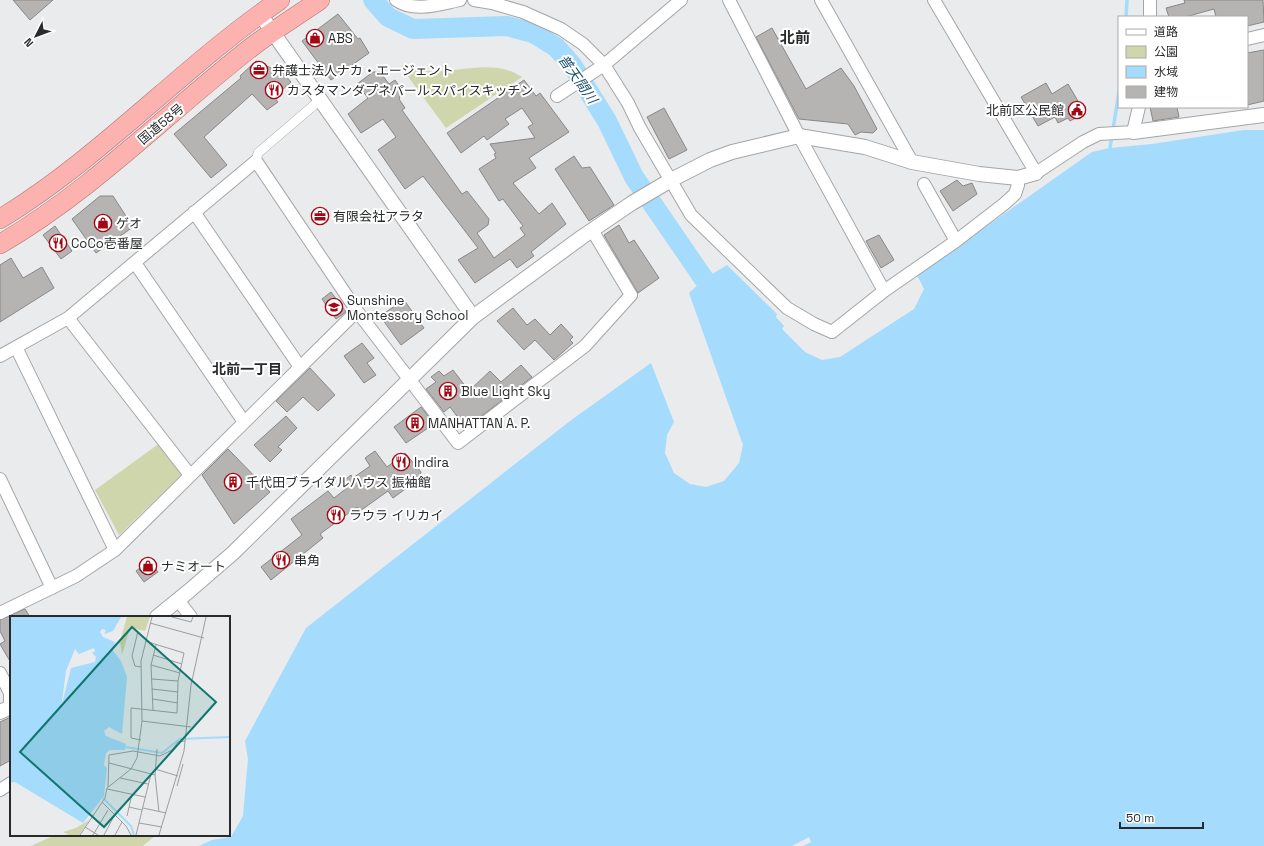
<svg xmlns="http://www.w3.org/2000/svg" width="1264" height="846" viewBox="0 0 1264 846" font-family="'Space Grotesk','Noto Sans JP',sans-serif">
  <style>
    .green { fill: #cfd6ac }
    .water { fill: #a5dbfd }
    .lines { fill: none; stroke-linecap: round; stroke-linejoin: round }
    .stream { stroke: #a5dbfd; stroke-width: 3.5 }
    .river { stroke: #a5dbfd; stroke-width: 20 }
    .building { fill: #b6b4b3; stroke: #898787 }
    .pedestrian-casing { stroke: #a4a5a7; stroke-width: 10 }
    .minor-casing { stroke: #a4a5a7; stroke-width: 14 }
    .tertiary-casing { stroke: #a4a5a7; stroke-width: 16 }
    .trunk-casing { stroke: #b27573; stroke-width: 20 }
    .pedestrian { stroke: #fff; stroke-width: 9 }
    .minor { stroke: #fff; stroke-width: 12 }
    .tertiary { stroke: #fff; stroke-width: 14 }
    .trunk { stroke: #fcb2ae; stroke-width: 19 }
    .labels { text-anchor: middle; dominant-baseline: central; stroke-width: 4; stroke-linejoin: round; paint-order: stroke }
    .poi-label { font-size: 13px; fill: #292a2b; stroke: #fff; text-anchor: start }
    .street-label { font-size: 13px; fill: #292a2b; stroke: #fff }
    .water-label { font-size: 14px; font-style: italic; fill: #1e526e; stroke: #fff }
    .neighbourhood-label { font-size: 14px; font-weight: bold; fill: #292a2b; stroke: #fff }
    .quarter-label { font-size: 15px; font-weight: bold; fill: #292a2b; stroke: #fff }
    .inset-river { fill: none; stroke: #a5dbfd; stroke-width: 2 }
    .inset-road { fill: none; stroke: #9c9e9f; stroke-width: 1 }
    .view { fill: #0f766e; fill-opacity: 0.15; stroke: #0f766e; stroke-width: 2 }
    .inset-edge { fill: none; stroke: #292a2b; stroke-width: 2 }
  </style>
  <rect width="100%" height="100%" fill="#e9ebed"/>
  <path class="green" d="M406 63C410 65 416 70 420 70 454 76 491 56 522 77L446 128 401 67Z
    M160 443 183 473 119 535 95 490Z
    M55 835H156L143 846H31Z"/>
  <path class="water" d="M1244 130H1264V846H803L811 842 809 837 792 846H199L212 840 231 837 243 816 248 759 245 741 306 628 570 421 651 363 674 422 667 435 665 453 674 473 690 484 706 487 724 481 739 463 743 445 689 293 704 279 727 265 777 314 776 317 784 326 782 329 805 352 822 360 840 357 914 309 924 289 917 275 1092 152 1110 148 1152 144Z"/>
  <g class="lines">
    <path class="stream" d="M1126 17 1127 0
      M1110 148 1119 92"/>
    <path class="river" d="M373 0 388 17 413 29 507 26 533 33 556 47 572 65 607 121 634 177 704 279"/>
  </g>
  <path class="building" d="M13 0H53L30 20Z
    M1184 0H1263L1264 22 1247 26V17H1216L1214 9 1185 17H1169L1166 8 1185 3Z
    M338 14 358 39 360 38 369 53 331 80 302 41Z
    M772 28 806 89 841 68 854 86 877 129 873 133 861 132 855 135 848 124 799 119 756 37Z
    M1264 50V101L1247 105V53Z
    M256 61 284 74 291 82 274 97 278 102 267 110 252 94 204 137 227 165 211 178 174 134 241 78 240 76Z
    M373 72H380L389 84 395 80 402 90 399 99 405 108 402 110 462 194 467 191 489 219 488 225 477 233 494 258 525 235 520 228 523 226 503 199 499 201 479 169 496 158 494 154 496 153 490 144 535 138 528 127 533 124 522 108 505 119 509 124 487 140 484 136 461 153 447 133 524 80 536 96 540 93 569 132 529 158 536 168 513 183 539 214 552 203 566 224 531 252 534 256 517 268 510 259 475 283 458 260 478 248 423 176 405 189 378 150 396 137 383 119 361 133 348 114 368 98 357 84Z
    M1046 83 1052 94 1068 84 1085 113 1070 121 1068 118 1058 123 1055 117 1038 126 1021 97Z
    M1150 107H1177L1179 117 1153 121Z
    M664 108 687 150 669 159 647 117Z
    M574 156 582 168 590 167 614 205 589 221 555 169Z
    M957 180 963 186 972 183 977 194 953 211 940 191Z
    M100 196H113L133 227 96 253 72 219Z
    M619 225 629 243 634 240 659 278 638 293 604 235Z
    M55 226 72 251 61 259 43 235Z
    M879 235 894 260 881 268 866 241Z
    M11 258 23 278 42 267 54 288 0 322V265Z
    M331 292 346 312 336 319 322 299Z
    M404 300 424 328 401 345 380 316Z
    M513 308 527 325 535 319 550 335 561 324 573 337 570 340 573 343 554 360 535 340 524 350 497 321Z
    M362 343 374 358 367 363 376 375 364 383 344 356Z
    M521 365 532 377 466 428 450 407 444 412 426 389 436 382 431 377 439 371 444 376 453 370 469 391 490 371 501 382Z
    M310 368 335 395 318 411 303 397 287 412 276 401Z
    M421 407 432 421 431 426 406 443 394 427Z
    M286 416 297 428 278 447 282 450 270 462 254 445Z
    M228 449 270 492 234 524 202 475Z
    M375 451 387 467 405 453 421 472 419 479 393 498 388 491 360 511 357 507 320 534 323 538 271 580 261 567 302 535 291 519 328 491 334 498 347 488 342 482 351 475 353 478 370 466 365 458Z
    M149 561 158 572 144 582 136 571Z
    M25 609 30 617H11V663L0 644 5 641 0 631V620Z
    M11 717V760L0 766V722Z"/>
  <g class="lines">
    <defs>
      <path id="pedestrian" d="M256 161 258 153 320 100"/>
      <path id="minor" d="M396 0C414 13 440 4 460 0
        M474 0 492 3 523 12 561 29 583 44 604 65 628 103 640 128 691 215 787 308 814 324 832 332 884 291 956 241 1004 204 1015 194 1018 185V178
        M729 0 799 136 884 291
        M821 0 912 162
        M934 0 1036 173 1083 142 1099 134 1133 132 1139 107
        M1150 17V0
        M1247 39 1264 35
        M557 96 604 65 681 0
        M924 184 956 241
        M194 212 300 367
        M135 263 244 422
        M68 318 190 475
        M16 347 115 550
        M0 356 68 318 256 161 357 311 458 443 585 346 631 295 592 230
        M0 479 52 588
        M178 600 191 617
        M0 613 76 576 115 550 357 311
        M0 673 10 693V707
        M0 790 11 783"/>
      <path id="tertiary" d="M260 14 473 317
        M1133 132 1264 115
        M157 617 189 591 233 553 473 317 582 237 632 203 671 180 710 160 732 152 799 136 865 147 912 162 979 174 1018 178 1036 173
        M0 712 11 707"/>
      <path id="trunk" d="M0 219C102 157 182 67 280 0
        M0 244C93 190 168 112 253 46 274 30 298 15 320 0"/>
    </defs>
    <use href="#pedestrian" class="pedestrian-casing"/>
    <use href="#minor" class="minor-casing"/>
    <use href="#tertiary" class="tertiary-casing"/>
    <use href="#trunk" class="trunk-casing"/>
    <use href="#pedestrian" class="pedestrian"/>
    <use href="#minor" class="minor"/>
    <use href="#tertiary" class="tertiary"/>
    <use href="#trunk" class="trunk"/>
  </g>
  <defs>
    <symbol id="shop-ring" viewBox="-11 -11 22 22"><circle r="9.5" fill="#fff" stroke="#a20712" stroke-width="1.5"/><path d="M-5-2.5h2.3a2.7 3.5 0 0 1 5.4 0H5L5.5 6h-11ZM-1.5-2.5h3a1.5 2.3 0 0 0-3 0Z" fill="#a20712"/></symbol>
    <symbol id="office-ring" viewBox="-11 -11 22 22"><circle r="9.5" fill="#fff" stroke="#a20712" stroke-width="1.5"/><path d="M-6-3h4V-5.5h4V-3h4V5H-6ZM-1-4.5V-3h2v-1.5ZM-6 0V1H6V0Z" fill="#a20712"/></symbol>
    <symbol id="restaurant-ring" viewBox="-11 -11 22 22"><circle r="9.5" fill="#fff" stroke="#a20712" stroke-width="1.5"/><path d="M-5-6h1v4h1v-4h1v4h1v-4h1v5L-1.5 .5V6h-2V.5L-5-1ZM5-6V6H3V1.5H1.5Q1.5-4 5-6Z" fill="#a20712"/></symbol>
    <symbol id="civic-ring" viewBox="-11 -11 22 22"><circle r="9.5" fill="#fff" stroke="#a20712" stroke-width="1.5"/><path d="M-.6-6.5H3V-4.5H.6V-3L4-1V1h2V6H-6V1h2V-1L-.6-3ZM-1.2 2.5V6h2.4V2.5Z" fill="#a20712"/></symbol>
    <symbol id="school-ring" viewBox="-11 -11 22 22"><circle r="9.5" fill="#fff" stroke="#a20712" stroke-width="1.5"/><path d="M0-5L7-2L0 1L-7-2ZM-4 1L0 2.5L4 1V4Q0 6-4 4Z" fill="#a20712"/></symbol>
    <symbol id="building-ring" viewBox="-11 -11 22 22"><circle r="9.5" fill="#fff" stroke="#a20712" stroke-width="1.5"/><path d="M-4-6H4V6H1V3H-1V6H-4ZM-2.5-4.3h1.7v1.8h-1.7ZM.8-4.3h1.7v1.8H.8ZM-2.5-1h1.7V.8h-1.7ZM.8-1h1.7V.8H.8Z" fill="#a20712"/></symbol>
  </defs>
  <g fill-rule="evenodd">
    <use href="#shop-ring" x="305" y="28" width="20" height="20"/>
    <use href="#office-ring" x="249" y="60" width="20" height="20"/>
    <use href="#restaurant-ring" x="264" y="80" width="20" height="20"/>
    <use href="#civic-ring" x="1067" y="100" width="20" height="20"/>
    <use href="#office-ring" x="310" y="206" width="20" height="20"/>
    <use href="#shop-ring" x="93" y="213" width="20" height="20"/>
    <use href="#restaurant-ring" x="48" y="233" width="20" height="20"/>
    <use href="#school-ring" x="324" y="297" width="20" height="20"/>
    <use href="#building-ring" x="438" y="381" width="20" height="20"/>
    <use href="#building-ring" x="405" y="413" width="20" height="20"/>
    <use href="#restaurant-ring" x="391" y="452" width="20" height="20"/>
    <use href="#building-ring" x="223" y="472" width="20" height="20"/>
    <use href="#restaurant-ring" x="326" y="505" width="20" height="20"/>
    <use href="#restaurant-ring" x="271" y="550" width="20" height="20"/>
    <use href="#shop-ring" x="138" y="556" width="20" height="20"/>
  </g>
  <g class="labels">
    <g class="poi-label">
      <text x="328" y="38">ABS</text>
      <text x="272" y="70">弁護士法人ナカ・エージェント</text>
      <text x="287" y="90">カスタマンダプネパールスパイスキッチン</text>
      <text x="1064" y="110" text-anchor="end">北前区公民館</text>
      <text x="333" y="216">有限会社アラタ</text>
      <text x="116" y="223">ゲオ</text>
      <text x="71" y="243">CoCo壱番屋</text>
      <text x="347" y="300">Sunshine<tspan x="347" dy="15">Montessory School</tspan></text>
      <text x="461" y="391">Blue Light Sky</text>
      <text x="428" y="423">MANHATTAN A. P.</text>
      <text x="414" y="462">Indira</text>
      <text x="246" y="482">千代田ブライダルハウス 振袖館</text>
      <text x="349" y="515">ラウラ イリカイ</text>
      <text x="294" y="560">串角</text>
      <text x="161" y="566">ナミオート</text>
    </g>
    <g class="street-label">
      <text transform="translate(161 124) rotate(-40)">国道58号</text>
    </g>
    <g class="water-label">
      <text transform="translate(578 79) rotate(55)">普天間川</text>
    </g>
    <g class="neighbourhood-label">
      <text x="247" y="369">北前一丁目</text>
    </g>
    <g class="quarter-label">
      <text x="795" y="37">北前</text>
    </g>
  </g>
  <g transform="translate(10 616)">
    <rect width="220" height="220" fill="#e9ebed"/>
    <path d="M117 1H140L135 15 120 12 112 39 110 25ZM79 204 69 219H59L53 216 66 212Z" fill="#cfd6ac"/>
    <path d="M0 1H111L103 15 94 18 96 14 92 13 90 16 93 21 105 26 103 35 111 45 117 61 112 118 99 111 94 115 96 120 116 128 115 134H100L96 137 94 149 97 152 94 180 73 207 5 166 0 167ZM84 32 85 35 82 37 86 41 85 46 61 52 51 92 56 55 65 33 69 38Z" fill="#a5dbfd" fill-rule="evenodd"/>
    <path class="inset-river" d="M116 131 152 137 170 123 220 121M93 182 121 210 124 219"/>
    <path class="inset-road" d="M162 1 181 6 183 1M140 7 194 22M128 15 122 40 125 50 131 51M143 39 172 48M141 49 170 57M142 63 168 65M142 73 168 76M143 83 168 87M143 94 141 49 146 29M132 105 181 111M131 124 121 122V92L167 97 168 65 174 37 135 25M147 133 145 159 149 196M99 147 145 159M145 153 168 160M110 162 138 168M167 170 173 148M98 171 99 139 123 135 150 140 162 134 168 126 175 125M97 173 135 181M92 186 116 210 121 219M119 191 132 194M133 192 156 197M117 200 122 178M129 207 152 211M75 211 88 219M70 219 95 182 97 172 121 153 127 142 132 105 131 45 142 1M83 219 98 194M94 219 104 200M105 219 112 206M126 219 141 158M149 219 174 135 181 69 196 1"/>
    <path class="view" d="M122 11 206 86 94 211 10 136Z"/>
    <rect width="220" height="220" class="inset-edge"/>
  </g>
  <rect x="1118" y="16" width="130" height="92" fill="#ffffff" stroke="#a9aaaa"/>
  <rect x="1126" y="29" width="20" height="6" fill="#ffffff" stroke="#a9aaaa"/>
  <text x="1154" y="36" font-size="12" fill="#292a2b">道路</text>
  <rect x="1126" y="46" width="20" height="12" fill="#cfd6ac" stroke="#a9aaaa"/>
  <text x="1154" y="56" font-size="12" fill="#292a2b">公園</text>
  <rect x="1126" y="66" width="20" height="12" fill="#a5dbfd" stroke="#a9aaaa"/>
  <text x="1154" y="76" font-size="12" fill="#292a2b">水域</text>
  <rect x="1126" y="86" width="20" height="12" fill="#b6b4b3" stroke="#a9aaaa"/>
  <text x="1154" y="96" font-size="12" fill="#292a2b">建物</text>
  <g transform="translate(36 36) rotate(228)" stroke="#ffffff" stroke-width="3" paint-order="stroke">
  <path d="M0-3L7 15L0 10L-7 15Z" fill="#292a2b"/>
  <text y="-6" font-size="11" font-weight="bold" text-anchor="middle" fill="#292a2b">N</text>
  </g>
  <path d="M1120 822v6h83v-6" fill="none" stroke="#292a2b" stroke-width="2"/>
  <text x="1126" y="822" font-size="12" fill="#292a2b" stroke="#ffffff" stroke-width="3" paint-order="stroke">50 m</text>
</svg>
